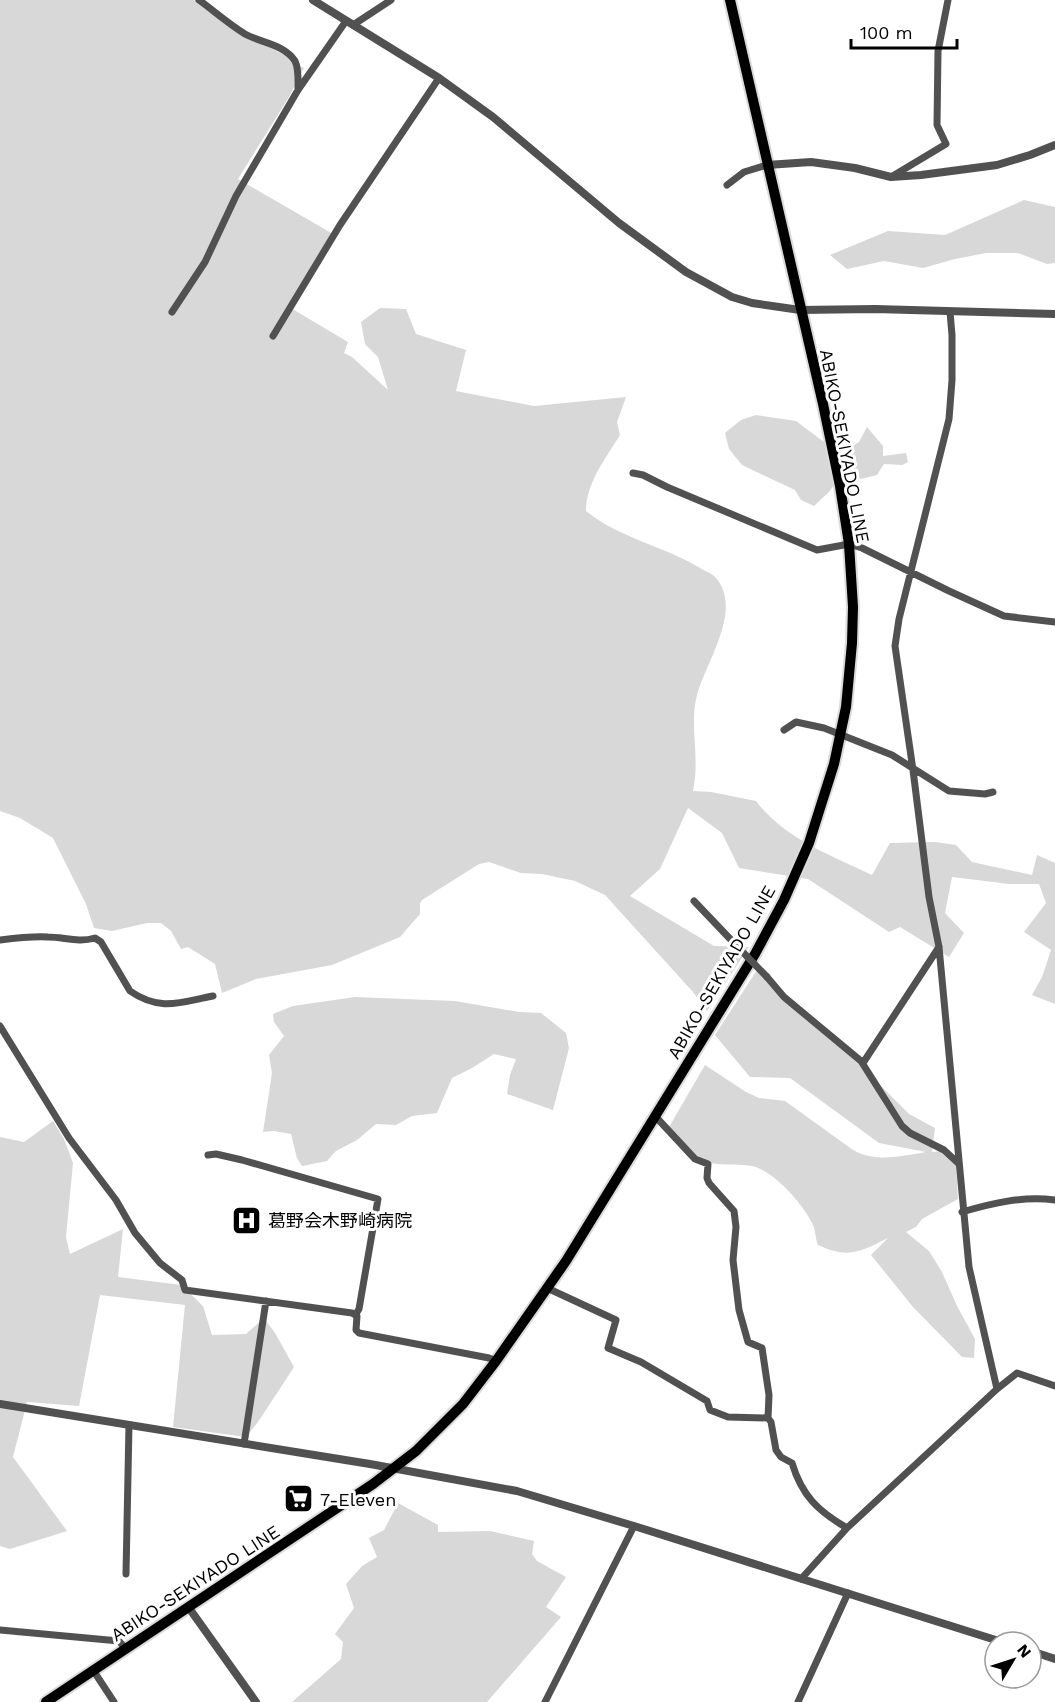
<svg xmlns="http://www.w3.org/2000/svg" width="1055" height="1702" viewBox="0 0 1055 1702" font-family="'Work Sans','Noto Sans JP',sans-serif">
  <style>
    .green { fill: #d8d8d8 }
    .lines { fill: none; stroke-linecap: round; stroke-linejoin: round }
    .primary-casing { stroke: #dbdbdb; stroke-width: 14 }
    .minor { stroke: #515151; stroke-width: 7 }
    .tertiary { stroke: #515151; stroke-width: 8 }
    .primary { stroke: #000; stroke-width: 10 }
    .minor-bridge { stroke: #515151; stroke-width: 7 }
    .labels { text-anchor: middle; dominant-baseline: central; stroke-width: 6; stroke-linejoin: round; paint-order: stroke }
    .street-label { font-size: 18px; fill: #000; stroke: #fff }
    .poi-label { font-size: 18px; fill: #000; stroke: #fff; text-anchor: start }
  </style>
  <rect width="100%" height="100%" fill="#fff"/>
  <path class="green" d="M0 0H194L248 39 273 49 286 56 291 62 304 68 289 97 238 179 333 234 289 307 348 342 344 353 352 357 388 390 378 357 365 344 361 322 380 308 406 309 416 334 466 350 456 391 534 406 626 397 617 422 620 435C606 458 586 483 586 511 619 538 664 546 700 568 705 571 713 574 716 578 744 611 704 664 696 699 690 727 700 759 693 791L711 792 756 801C785 839 830 855 872 875L890 843 935 842 956 845 972 862 1032 875 1037 855 1055 863V1004L1032 995 1042 977 1051 950 1024 932 1046 903 1039 884H1009L952 877 945 913 964 933 949 957 900 927 889 932 808 879 739 868 722 833 688 808 660 869 630 896 714 946 749 947 707 1011 693 992 605 895 575 881 542 874 521 873 489 862 479 864 422 900 420 903V914L400 937 332 965 256 979 222 993 215 964 188 947 181 949 171 931 161 923H147L112 931 94 928 86 904 53 838 20 818 0 811Z
    M1024 200 1055 207V263L1047 264 1018 253H986L955 259 923 268 884 261 847 269 830 255 888 231 945 235Z
    M756 415 796 421 840 454 859 442 867 427 883 446V456L906 453 908 462 902 465 884 464 877 475 861 479 845 469 829 492 814 506 801 500 795 490 742 465 729 449 725 433 741 420Z
    M757 970 817 1028 859 1064 909 1114 935 1128 932 1152 941 1151 956 1164 958 1199 922 1219 916 1227 906 1232 929 1251 942 1272 957 1306 975 1339 974 1358 962 1357 913 1307 871 1255 888 1238C860 1252 848 1259 818 1245 815 1238 816 1230 812 1223 803 1204 773 1170 752 1166 736 1163 717 1167 701 1160 689 1155 678 1137 669 1127L705 1065 746 1092 759 1098 785 1101 853 1150C875 1163 902 1156 926 1152L879 1143 790 1078 750 1077 715 1035Z
    M355 997 455 1001 519 1012 541 1013 566 1033 569 1048 553 1110 507 1094 510 1075 516 1059 494 1054 472 1068 452 1078 437 1113 412 1116 396 1125 376 1124 357 1140 336 1151 327 1161 302 1166 297 1158 291 1134 274 1131 263 1132 272 1073 269 1055 284 1036 274 1022 273 1014 293 1006Z
    M53 1121 64 1139 73 1163 66 1237 70 1254 123 1229 118 1277 181 1285 203 1306 212 1335 246 1334 264 1318 275 1333 294 1367 258 1422 246 1437 173 1427 185 1305 100 1295 79 1406 27 1402 13 1457 67 1531 10 1549 0 1546V1137L24 1142Z
    M398 1503 438 1525V1532L490 1531 534 1541 532 1554 537 1561 566 1577 546 1607 561 1617 487 1702H292L341 1659 343 1642 335 1634 354 1608 346 1584 362 1566 377 1557 369 1538 384 1530Z"/>
  <g class="lines">
    <defs>
      <path id="primary" d="M46 1702 373 1484 416 1451 463 1404 496 1361 566 1261 755 954 784 900 809 843 834 764 846 707 852 643 853 607 849 544 840 486 823 404 730 0"/>
    </defs>
    <use href="#primary" class="primary-casing"/>
    <path class="minor" d="M199 0C214 11 229 24 245 34 261 43 284 44 295 61 299 69 298 81 298 90
      M353 25 391 0
      M891 177 946 144 937 125 938 51 948 0
      M727 185 744 172 767 165
      M172 312 205 262 236 196 298 90 346 21
      M273 336 340 225 439 78
      M633 473 643 475 667 487 817 550 849 544 862 548 949 591 1004 616 1055 622
      M784 730 796 722 824 728 892 755 949 791 985 794 993 792
      M694 901 734 943
      M0 940C16 938 32 936 48 937 64 937 78 943 95 938L101 942 130 991C160 1012 181 1002 213 996
      M767 977 784 997 861 1061 902 1126 910 1133 944 1150 958 1163
      M0 1026 69 1138 116 1200 135 1233 160 1263 182 1280 185 1290 352 1313 357 1316 356 1330 359 1333 489 1358 496 1361
      M863 1063 939 947
      M655 1116 695 1159 708 1164 707 1178 709 1183 734 1211 736 1227 733 1260 739 1310 748 1342 762 1348 769 1395 768 1418 771 1422 776 1450 781 1457 792 1463C802 1496 818 1511 847 1528
      M208 1155 216 1154 242 1160 378 1199 359 1309 356 1314
      M962 1212C993 1203 1022 1196 1055 1200
      M547 1288 616 1320 608 1348 641 1362 707 1401 710 1410 728 1417 768 1418
      M997 1389 1017 1373 1055 1386
      M244 1444 266 1301
      M126 1574 129 1425
      M801 1579 847 1528 997 1389 969 1267 939 947 929 897 913 770 895 646 899 619 949 419 952 380V335L950 312
      M0 1630 119 1641 125 1648
      M93 1670 114 1702
      M545 1702 634 1526
      M798 1702 848 1593"/>
    <path class="tertiary" d="M313 0 439 78 493 117 619 223 686 272 732 297 752 303 800 310 875 309 1055 314
      M767 165 811 162 855 168 891 177 921 175 997 165 1030 155 1055 145
      M0 1404 370 1464 517 1491 634 1526 1002 1642
      M189 1608 256 1702
      M1031 1651 1055 1659"/>
    <use href="#primary" class="primary"/>
    <path class="minor-bridge" d="M734 943 767 977"/>
  </g>
  <defs>
    <symbol id="hospital-square" viewBox="-11 -11 22 22"><rect x="-9" y="-9" width="18" height="18" rx="4" fill="#000" stroke="#fff"/><path d="M-5-5h3v3.5h4V-5h3V5h-3V1.5h-4V5h-3Z" fill="#fff"/></symbol>
    <symbol id="supermarket-square" viewBox="-11 -11 22 22"><rect x="-9" y="-9" width="18" height="18" rx="4" fill="#000" stroke="#fff"/><path d="M-6-5.5h2.5l.6 2H6L4.5 2H-2.5L-4.4-4H-6ZM-1.5 3.2a1.3 1.3 0 1 0 .1 0ZM3 3.2a1.3 1.3 0 1 0 .1 0Z" fill="#fff"/></symbol>
  </defs>
  <g fill-rule="evenodd">
    <use href="#hospital-square" x="230" y="1204" width="33" height="33"/>
    <use href="#supermarket-square" x="282" y="1482" width="33" height="33"/>
  </g>
  <g class="labels">
    <g class="street-label">
      <text transform="translate(845 446) rotate(79)">ABIKO-SEKIYADO LINE</text>
      <text transform="translate(721 972) rotate(-60)">ABIKO-SEKIYADO LINE</text>
      <text transform="translate(195 1583) rotate(-33)">ABIKO-SEKIYADO LINE</text>
    </g>
    <g class="poi-label">
      <text x="268" y="1220">葛野会木野崎病院</text>
      <text x="320" y="1499">7-Eleven</text>
    </g>
  </g>
  <g transform="translate(1013 1660) rotate(51)"><circle r="28" fill="#ffffff" stroke="#999999" stroke-width="1.5"/>
  <path d="M0-4.5L10 22L0 15L-10 22Z" fill="#000000"/>
  <text y="-9" font-size="16" font-weight="bold" text-anchor="middle" fill="#000000">N</text>
  </g>
  <path d="M851 39v9h106v-9" fill="none" stroke="#000000" stroke-width="3"/>
  <text x="860" y="39" font-size="18" fill="#000000" stroke="#ffffff" stroke-width="4.5" paint-order="stroke">100 m</text>
</svg>
